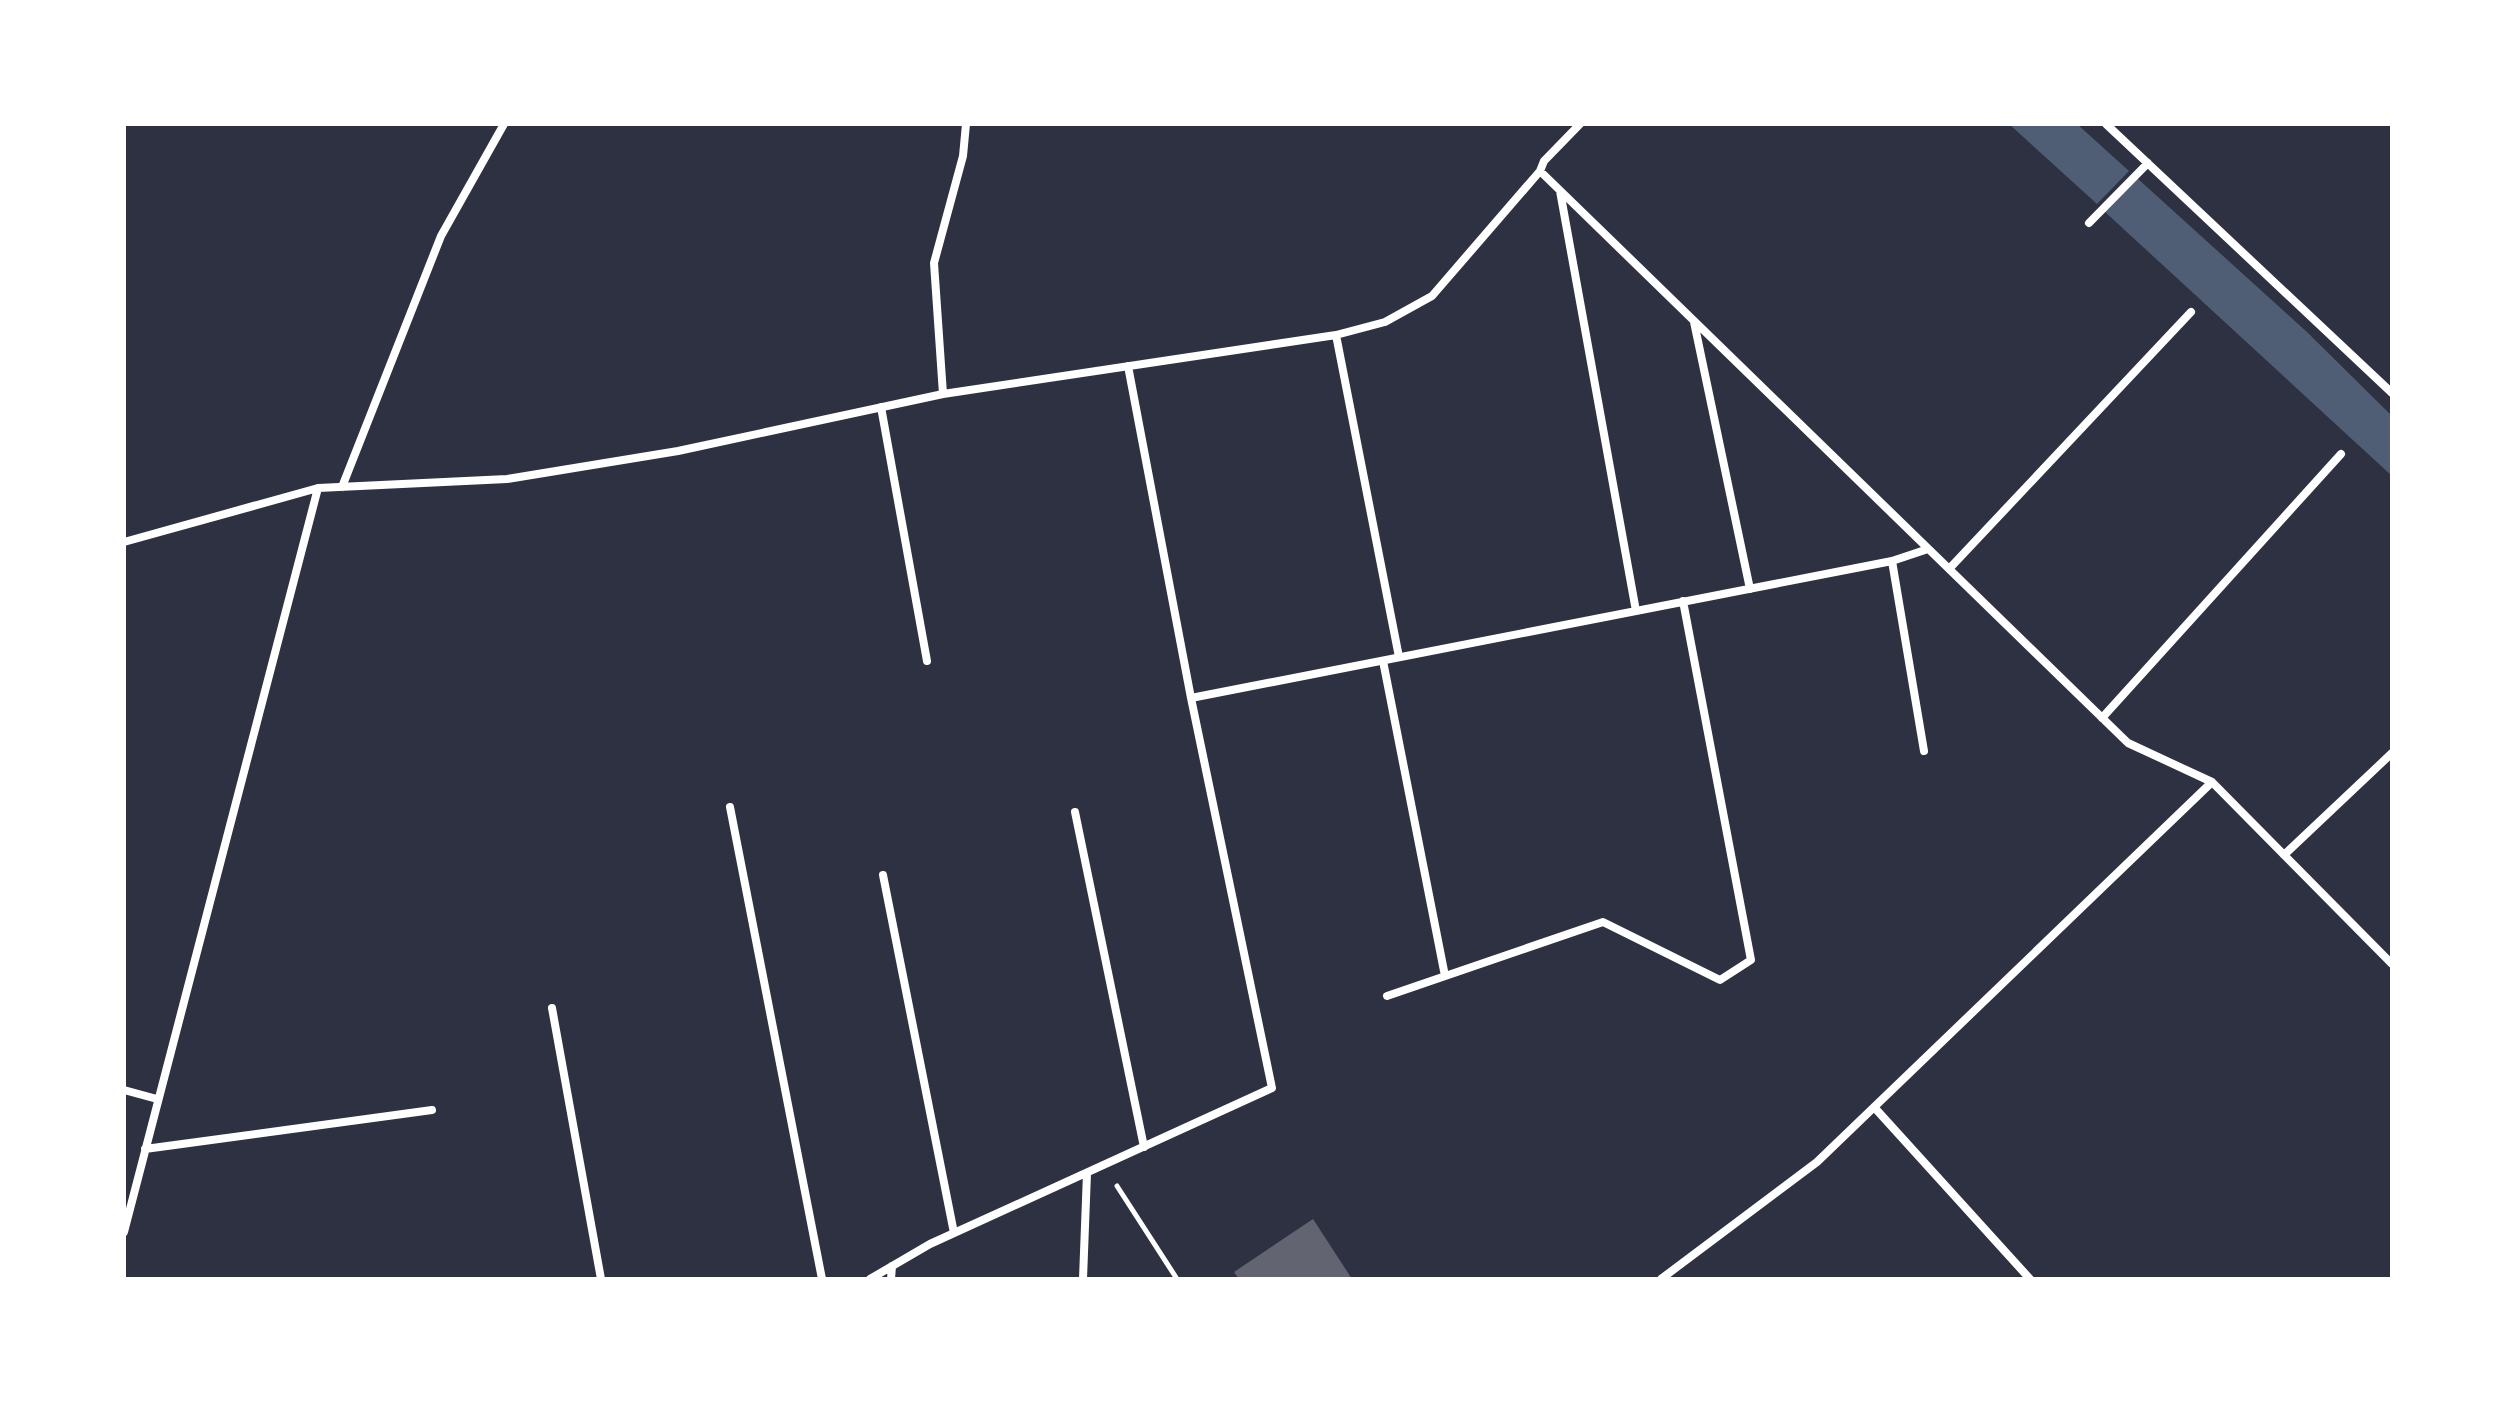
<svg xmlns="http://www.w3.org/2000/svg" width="2516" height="1403" viewBox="0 0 2516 1403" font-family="Arial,sans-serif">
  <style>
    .water { fill: #4f5d75 }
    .building { fill: #626471 }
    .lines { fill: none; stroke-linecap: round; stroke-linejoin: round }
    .path { stroke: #fff; stroke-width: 5 }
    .minor { stroke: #fff; stroke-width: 8 }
  </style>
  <rect width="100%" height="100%" fill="#2d3142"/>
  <path class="water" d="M2009 124H2077L2129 171 2097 204Z
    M2137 178 2307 332 2392 416V476L2104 211Z"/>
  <path class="building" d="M1313 1219 1352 1279H1239L1234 1272Z"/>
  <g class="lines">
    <path class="path" d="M1117 1186 1177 1279"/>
    <path class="minor" d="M2106 124 2392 393
      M1540 171 2128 743 2212 782 2392 964
      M1560 191 1636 611
      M2089 223 2148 163
      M1694 322 1750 589
      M1336 335 1399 657
      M943 394 934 263 963 156 966 124
      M881 407 927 661
      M342 487 441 236 504 124
      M124 542 318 488 507 479 678 451 943 394 1336 335 1385 322 1432 296 1540 171 1544 161 1580 124
      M1892 561 1924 751
      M1949 569 2191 312
      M1383 661 1445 976
      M1191 698 1892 561 1928 549
      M2102 718 2341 454
      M730 807 822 1279
      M1075 812 1144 1147
      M2284 855 2392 753
      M883 875 954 1233
      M1387 996 1603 922 1720 980 1751 960 1683 601
      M552 1008 601 1279
      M124 1090 157 1099
      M1874 1107 2030 1279
      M145 1149 432 1110
      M124 1232 318 488
      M870 1279 930 1244 1272 1088 1191 698 1128 366
      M891 1279 892 1266
      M1083 1279 1087 1173
      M1661 1279 1817 1162 2212 782"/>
  </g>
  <rect width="2516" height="1403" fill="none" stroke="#ffffff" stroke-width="252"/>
</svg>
